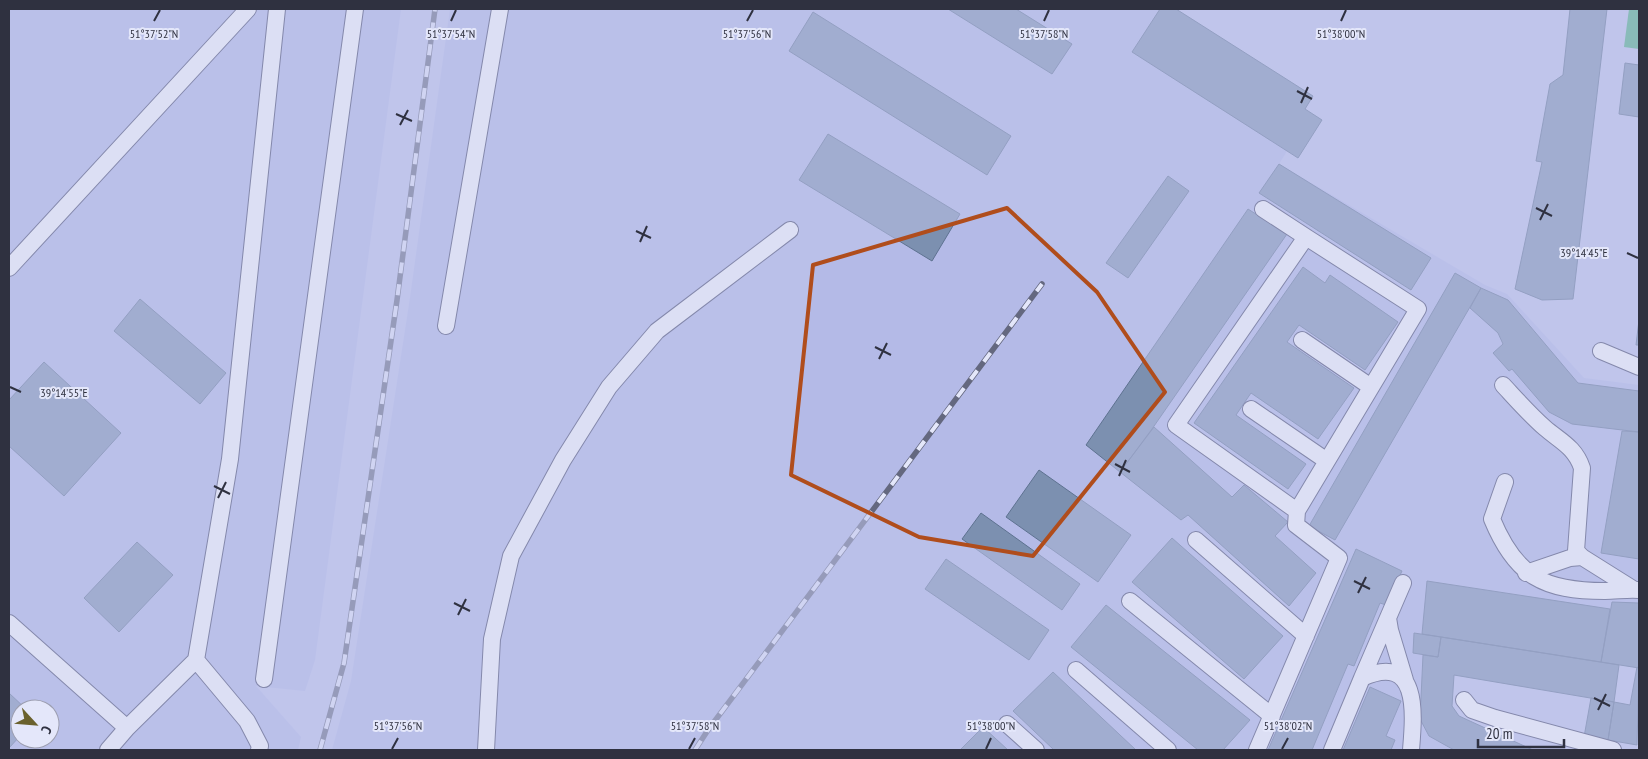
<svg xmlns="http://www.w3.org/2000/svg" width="1648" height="759" viewBox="0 0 1648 759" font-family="'PT Sans Narrow',sans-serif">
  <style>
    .built { fill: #b4bae7; fill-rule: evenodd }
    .forest { fill: #47af7c }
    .building { fill: #7c90b0; stroke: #5e7290 }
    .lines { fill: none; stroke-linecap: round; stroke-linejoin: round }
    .service-casing { stroke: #3d405f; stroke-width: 18 }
    .service { stroke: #fff; stroke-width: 16 }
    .rail-casing { stroke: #64687f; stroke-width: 5.5 }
    .rail { stroke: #e4e7fa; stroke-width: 4; stroke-dasharray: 11; stroke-linecap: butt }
    .marked { fill: none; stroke: #b04d1c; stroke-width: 4; stroke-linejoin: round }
    .ticks { fill: none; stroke: #2f3140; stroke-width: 2 }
    .ticks-label { font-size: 12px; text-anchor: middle; fill: #2f3140; stroke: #e4e7fa; stroke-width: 4; stroke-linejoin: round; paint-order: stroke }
  </style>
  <rect width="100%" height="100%" fill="#c0c5eb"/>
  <path class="built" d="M9 9H401L315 660 305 691 256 686 301 737 298 750H9ZM20 709H50V739H20Z
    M450 9H1160L1132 52 1287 151 1279 164 1485 285 1507 294 1584 378 1639 385V668L1522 650 1438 657 1423 656 1420 719 1429 736 1456 750H332L351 681 410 298Z"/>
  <path class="forest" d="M1629 9H1639V49L1624 47Z"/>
  <path class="building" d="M948 9H1016L1072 44 1052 74Z
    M1160 9H1176L1313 96 1305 109 1322 120 1298 158 1132 52Z
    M1570 9H1607L1573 299 1542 300 1515 289 1542 162 1536 161 1550 84 1563 75Z
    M813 12 1011 136 987 175 789 51Z
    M1625 63 1639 65V117L1619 114Z
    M828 134 960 214 932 261 799 180Z
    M1279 164 1431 258 1411 290 1259 193Z
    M1168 176 1189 191 1128 278 1106 263Z
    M1248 209 1287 234 1152 429 1120 472 1086 445Z
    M1303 267 1325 283 1330 275 1398 322 1365 370 1299 325 1287 342 1354 388 1318 439 1251 393 1236 415 1306 464 1288 489 1194 423Z
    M1455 273 1481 288 1335 540 1309 526Z
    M1481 288 1508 300 1578 383 1639 391V432L1572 424 1549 412 1512 369 1509 371 1493 353 1503 344 1498 333 1470 308Z
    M140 299 226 373 200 404 114 331Z
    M1639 320V345H1636Z
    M44 362 121 433 64 496 9 446V400Z
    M1154 427 1232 497 1244 485 1288 522 1275 536 1316 573 1289 606 1188 515 1181 520 1120 472Z
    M1622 431 1639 432V559L1601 553Z
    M1039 470 1131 535 1098 582 1006 517Z
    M981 513 1080 584 1062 610 962 539Z
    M1172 538 1283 636 1244 679 1132 582Z
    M137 542 173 575 119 632 84 598Z
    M1356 549 1402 571 1386 605 1380 603 1354 666 1348 664 1312 750H1268Z
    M946 559 1049 630 1029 660 925 589Z
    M1427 581 1610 609 1601 662 1422 634Z
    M1612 602 1639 603V668L1601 662Z
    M1106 605 1250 720 1223 750H1198L1071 647Z
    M1414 633 1441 637 1438 657 1413 653Z
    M1441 637 1619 665 1614 702 1454 675 1452 706 1459 716 1533 750H1454L1429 736 1420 719 1423 655 1438 657Z
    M1637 667 1639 668 1637 745 1608 740 1614 702 1630 705Z
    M1053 672 1136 750H1054L1013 711Z
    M1370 687 1401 701 1386 736 1395 740 1391 750H1343Z
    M9 693 26 709H20V736L9 748Z
    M1591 698 1614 702 1608 740 1584 737Z
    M983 727 1008 750H960Z"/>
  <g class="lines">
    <defs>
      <path id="service" d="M9 268 248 9
        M446 326 500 9
        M1302 340 1371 387
        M1601 351 1639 367
        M1503 385C1516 399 1530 415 1545 428 1560 441 1575 447 1582 468L1576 551 1582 557
        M1251 409 1327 461
        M1505 482 1492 519C1516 577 1544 591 1605 591 1616 591 1628 589 1639 590
        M1297 511 1418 309 1306 237
        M1196 540 1306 636
        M1526 573 1570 558 1582 557 1633 589
        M1130 601 1272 716
        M1388 618 1390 630 1405 680
        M9 623 127 728
        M1076 670 1168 750
        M1362 678 1403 583
        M264 679 355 9
        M1464 700 1472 710 1495 718 1613 750
        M1007 724 1036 750
        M108 750 127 728 196 660
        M259 750 260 746 247 721 196 660 230 459 277 9
        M486 750 492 639 511 556 563 460 609 387 657 331 790 230
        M1257 750 1339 558 1296 525 1297 511 1176 425 1306 237 1263 209
        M1332 750 1362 678C1420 652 1414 714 1411 750"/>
    </defs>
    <use href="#service" class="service-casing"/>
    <use href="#service" class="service"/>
    <defs>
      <path id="rail" d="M320 750 344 663 397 300 435 9
        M695 750 708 730 1042 284"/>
    </defs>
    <use href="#rail" class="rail-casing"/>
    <use href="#rail" class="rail"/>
  </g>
  <path d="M0 0H1648V759H0ZM1007 208 1097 292 1165 392 1033 556 919 537 791 475 813 265Z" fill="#c0c5eb" fill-opacity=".55" fill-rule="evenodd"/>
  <path class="marked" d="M1007 208 1097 292 1165 392 1033 556 919 537 791 475 813 265Z"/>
  <path class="ticks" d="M154 21 160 10M451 21 456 10M747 21 753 10M1044 21 1049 10M1341 21 1346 10M1297 91 1312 99M1301 103 1308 87M396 114 412 121M400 125 408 110M1536 208 1552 216M1540 220 1548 204M636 231 651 238M640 242 647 226M1627 253 1638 258M875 347 891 355M879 359 887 343M10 387 21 392M1115 464 1130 472M1119 476 1126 460M214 486 230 494M218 498 226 482M1354 581 1370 589M1358 593 1366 577M454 603 470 611M458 615 466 599M1594 698 1610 706M1598 710 1606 694M392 749 398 738M689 749 695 738M986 749 991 738M1282 749 1288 738"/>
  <g class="ticks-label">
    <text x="154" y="38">51°37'52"N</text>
    <text x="1341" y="38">51°38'00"N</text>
    <text x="451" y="38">51°37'54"N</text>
    <text x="747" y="38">51°37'56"N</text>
    <text x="1044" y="38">51°37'58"N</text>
    <text x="1584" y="257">39°14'45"E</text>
    <text x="64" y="397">39°14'55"E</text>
    <text x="398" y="730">51°37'56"N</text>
    <text x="695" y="730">51°37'58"N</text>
    <text x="991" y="730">51°38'00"N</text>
    <text x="1288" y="730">51°38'02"N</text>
  </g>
  <rect width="1648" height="759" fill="none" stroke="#2f3140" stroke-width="20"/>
  <g transform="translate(35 724) rotate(116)"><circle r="24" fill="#e4e7fa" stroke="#9c9eb0"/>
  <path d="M0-4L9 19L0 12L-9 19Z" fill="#6a612d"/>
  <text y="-8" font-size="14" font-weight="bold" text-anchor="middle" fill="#2f3140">С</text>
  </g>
  <path d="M1478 739v8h86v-8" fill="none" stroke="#2f3140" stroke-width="2.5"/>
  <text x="1486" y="739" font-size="15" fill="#2f3140" stroke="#e4e7fa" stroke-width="4" paint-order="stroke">20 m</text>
</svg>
